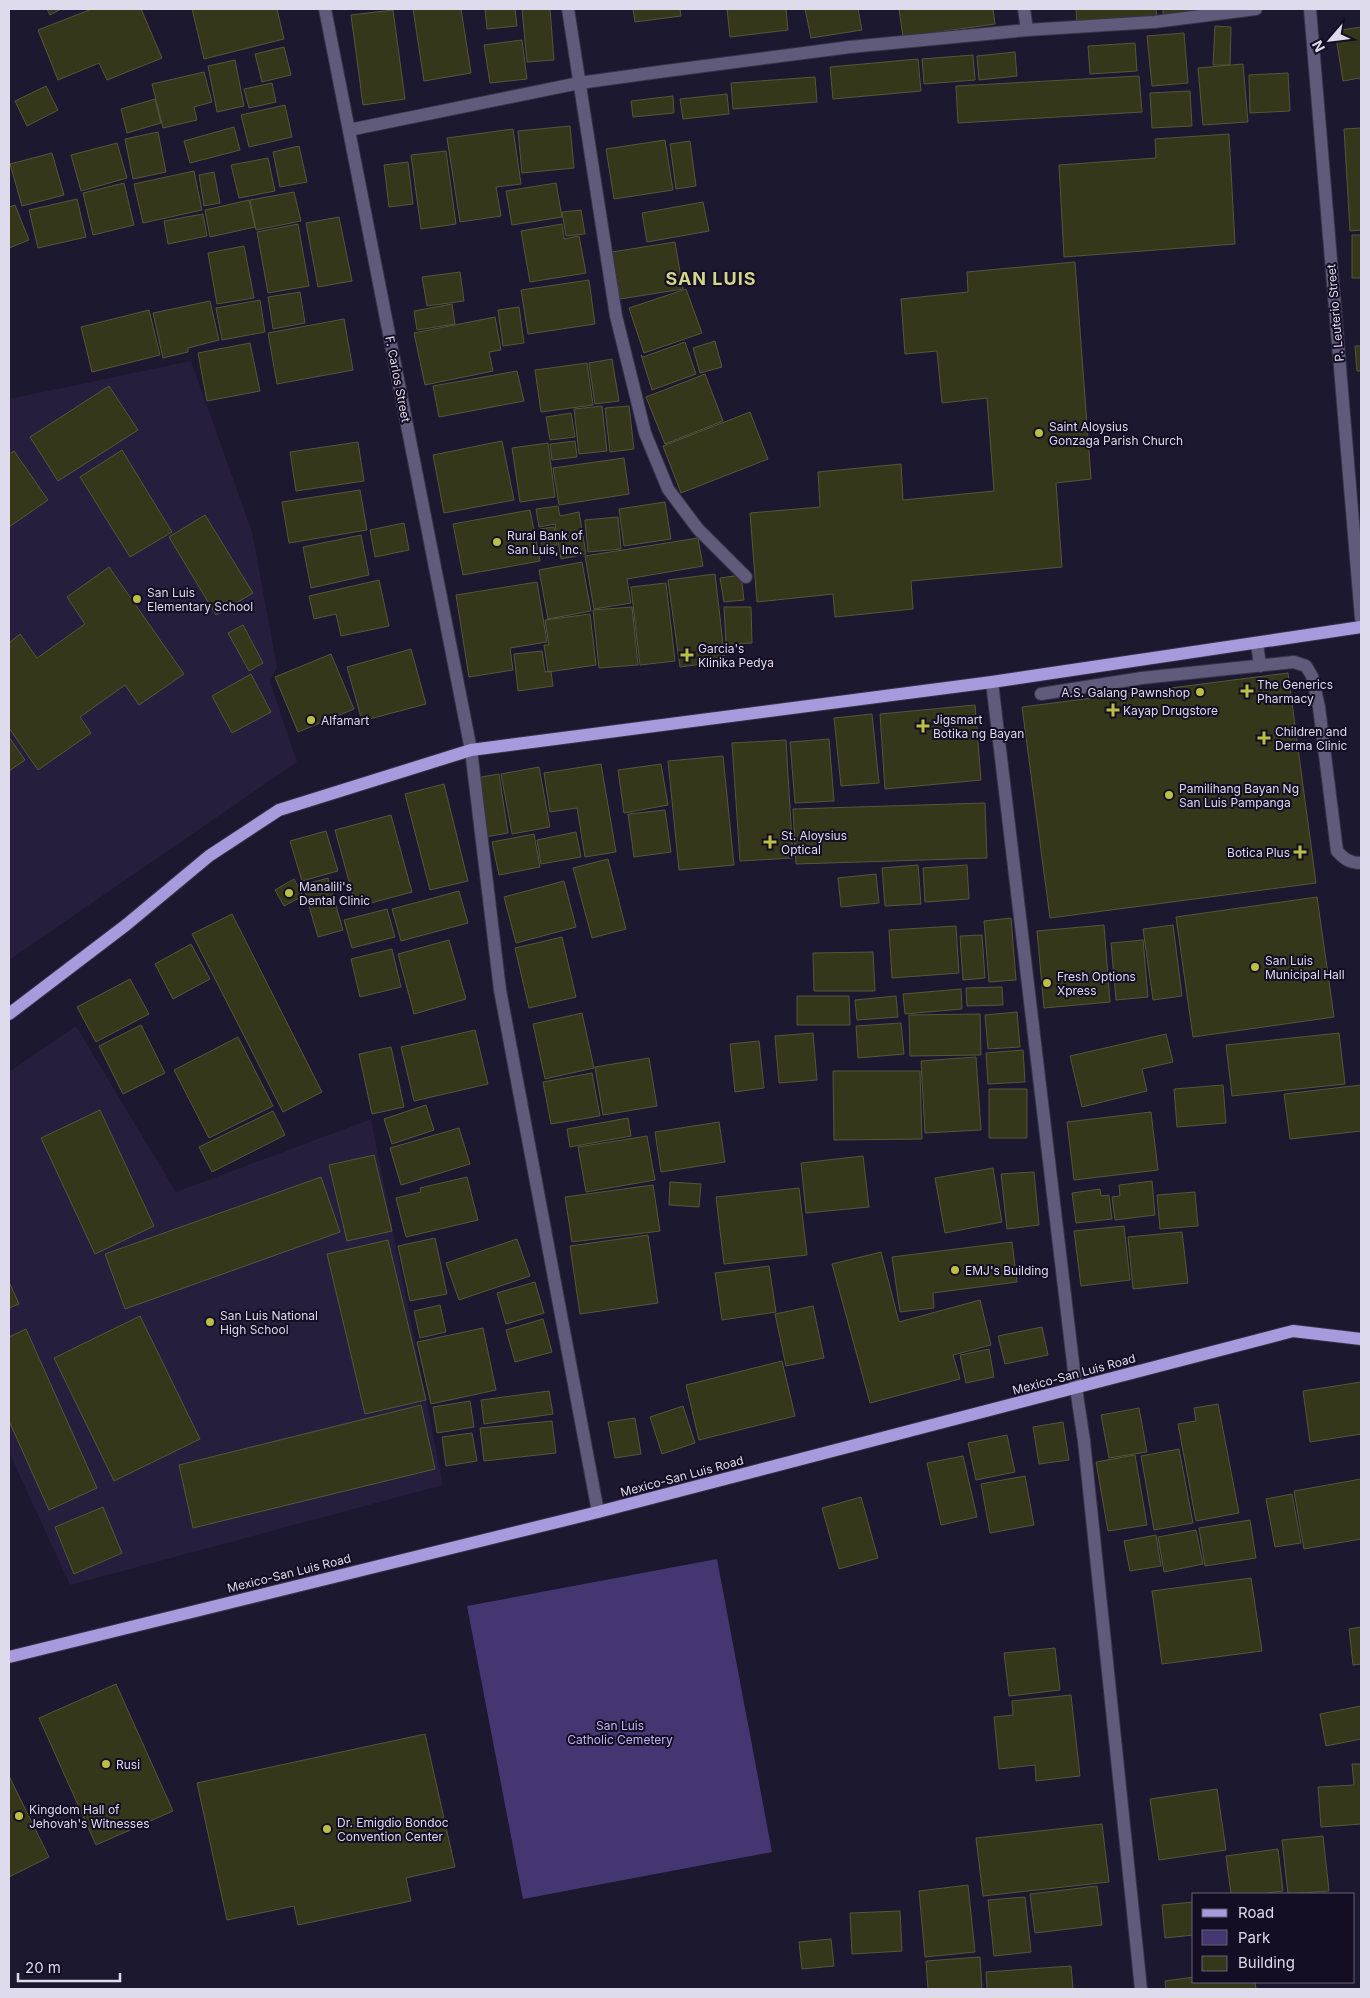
<svg xmlns="http://www.w3.org/2000/svg" width="1370" height="1998" viewBox="0 0 1370 1998" font-family="Inter,sans-serif">
  <style>
    .built { fill: #251f3d }
    .green { fill: #443670 }
    .building { fill: #35371a; stroke: #55573a }
    .lines { fill: none; stroke-linecap: round; stroke-linejoin: round }
    .minor-casing { stroke: #373349; stroke-width: 14 }
    .major-casing { stroke: #373349; stroke-width: 14 }
    .minor { stroke: #605b7b; stroke-width: 12 }
    .major { stroke: #a79bdd; stroke-width: 12 }
    .poi-dot { fill: #bbc044; stroke: #140e25; stroke-width: 2 }
    .labels { text-anchor: middle; dominant-baseline: central; stroke-width: 4; stroke-linejoin: round; paint-order: stroke }
    .street-label { font-size: 12px; fill: #dedcec; stroke: #140e25 }
    .poi-label { font-size: 12px; fill: #dedcec; stroke: #140e25; text-anchor: start }
    .park-label { font-size: 12px; fill: #c1b7f4; stroke: #140e25 }
    .district-label { font-size: 18px; font-weight: bold; letter-spacing: 1px; fill: #d2d689; stroke: #140e25 }
  </style>
  <rect width="100%" height="100%" fill="#1c182f"/>
  <path class="built" d="M191 361 252 532 277 667 270 682 297 762 9 960V399Z
    M76 1026 176 1192 371 1119 443 1485 70 1585 9 1452V1072Z"/>
  <path class="green" d="M717 1559 772 1852 523 1899 467 1606Z"/>
  <path class="building" d="M47 9H61L50 15Z
    M92 9H141L162 58 107 80 99 63 58 80 38 30Z
    M192 9H277L284 39 204 59Z
    M413 9H461L471 73 424 81Z
    M485 9H515L517 26 487 29Z
    M522 9H550L554 60 527 62Z
    M633 9H680L681 16 635 22Z
    M727 9H786L788 30 730 37Z
    M805 9H858L862 30 811 38Z
    M899 9H993L995 24 903 37Z
    M1076 9H1156L1157 18 1077 25Z
    M1163 9H1215L1163 15Z
    M393 10 405 99 363 105 351 15Z
    M1215 26 1231 27 1230 65H1213Z
    M1361 27V84L1360 78 1343 81 1335 31Z
    M1184 33 1188 83 1152 86 1147 36Z
    M522 40 527 79 490 83 484 45Z
    M1135 43 1137 71 1090 74 1088 46Z
    M284 47 291 75 262 82 255 54Z
    M1015 52 1017 76 979 80 977 56Z
    M973 55 975 80 924 84 922 59Z
    M918 59 921 91 833 99 830 67Z
    M235 60 244 106 217 112 208 66Z
    M1243 64 1248 122 1203 125 1198 68Z
    M204 72 212 102 194 107 197 120 163 128 152 84Z
    M1288 73 1290 111 1250 113 1249 75Z
    M1139 76 1142 112 958 123 956 86Z
    M815 77 817 102 733 109 731 83Z
    M272 83 276 102 249 108 244 89Z
    M46 86 58 110 27 126 15 101Z
    M1190 91 1192 126 1152 128 1150 93Z
    M727 94 729 114 683 119 680 99Z
    M673 96 674 113 633 117 631 101Z
    M155 99 161 123 127 133 121 109Z
    M285 105 292 137 249 147 241 115Z
    M570 126 574 168 522 173 518 131Z
    M234 127 240 150 190 163 184 141Z
    M1361 128V230L1350 231 1344 129Z
    M513 129 521 184 496 187 501 216 460 222 447 138Z
    M158 132 166 172 133 179 125 139Z
    M1229 134 1235 244 1064 257 1059 165 1156 158 1155 139Z
    M665 140 673 190 614 199 606 149Z
    M690 141 696 186 676 189 670 144Z
    M117 143 127 178 81 191 71 155Z
    M299 146 307 182 280 187 273 152Z
    M446 151 456 224 421 229 411 155Z
    M52 153 64 195 22 206 10 164Z
    M268 158 275 191 239 198 231 165Z
    M408 162 413 204 389 207 384 165Z
    M194 171 202 210 143 223 134 184Z
    M214 172 220 203 204 206 199 175Z
    M124 183 134 225 93 235 83 193Z
    M556 183 562 217 512 225 506 191Z
    M294 192 301 221 256 230 250 200Z
    M77 199 86 237 38 248 29 210Z
    M249 200 255 227 210 237 205 210Z
    M703 202 709 231 647 242 642 213Z
    M15 205 29 240 9 248V207Z
    M581 210 585 234 566 236 562 212Z
    M203 214 207 236 168 244 164 221Z
    M339 217 352 281 318 287 306 223Z
    M298 224 309 286 268 293 257 232Z
    M562 224 564 239 579 236 586 273 530 282 521 231Z
    M1352 235H1361V278H1352Z
    M675 242 683 289 620 299 612 252Z
    M244 246 254 298 217 304 208 253Z
    M1075 262 1091 479 1056 483 1062 567 911 581 913 609 835 617 833 594 757 602 750 513 820 507 818 472 901 464 903 500 994 491 987 398 942 403 937 351 905 354 901 299 968 292 967 272Z
    M460 272 464 301 427 306 422 277Z
    M589 280 595 324 528 334 521 290Z
    M686 289 702 333 644 353 629 308Z
    M300 292 305 323 273 329 268 297Z
    M260 300 265 332 222 340 216 308Z
    M210 301 219 340 188 348V352L163 358 153 313Z
    M452 304 455 324 417 330 414 311Z
    M519 307 524 343 503 346 498 310Z
    M149 310 160 355 92 372 81 327Z
    M495 317 501 350 489 352 493 371 425 385 414 333Z
    M344 319 353 370 277 384 268 333Z
    M715 341 722 367 700 373 693 348Z
    M685 342 696 374 652 390 641 355 643 357Z
    M250 343 260 391 207 401 198 353Z
    M1355 346H1361V371H1357Z
    M612 359 619 401 595 404 589 363Z
    M587 363 593 405 541 412 535 370Z
    M517 371 524 401 439 417 433 386Z
    M705 374 723 421 665 444 646 397Z
    M109 386 138 430 58 481 30 437Z
    M602 406 607 451 579 454 574 409Z
    M629 406 634 449 610 452 605 408Z
    M750 412 768 459 681 493 663 446Z
    M571 413 575 437 550 440 546 417Z
    M502 441 514 500 444 513 433 455Z
    M575 441 577 457 552 460 550 444Z
    M358 442 364 481 296 491 290 452Z
    M548 443 555 497 520 502 512 448Z
    M122 450 172 532 130 557 80 477Z
    M14 451 48 500 9 527V454Z
    M624 458 629 494 559 505 553 468Z
    M360 490 367 530 289 543 282 502Z
    M665 502 671 539 624 546 619 509Z
    M558 506 560 516 579 512 586 554 561 559 555 524 539 527 536 509Z
    M530 510 540 561 463 575 453 524Z
    M205 515 253 593 216 615 169 537Z
    M618 517 621 549 588 552 585 520Z
    M404 523 409 550 375 557 370 530Z
    M554 527 557 545 542 546 540 529Z
    M361 535 369 575 311 588 303 547Z
    M698 538 703 566 627 579 631 603 594 609 585 556Z
    M582 562 591 611 548 619 539 570Z
    M109 567 184 674 139 705 125 685 80 717 91 733 38 770 9 728V643L20 634 37 658 85 624 67 597Z
    M715 574 725 661 680 667 668 580Z
    M741 575 744 600 724 602 720 578Z
    M379 580 389 626 341 636 336 614 314 619 309 596Z
    M537 582 547 642 510 648 513 670 469 677 456 595Z
    M666 583 675 661 640 665 631 587Z
    M632 607 638 665 599 668 593 610Z
    M724 607H751L752 643 726 644Z
    M590 614 596 665 548 672 544 645H549L545 620Z
    M243 625 263 663 249 671 228 633Z
    M411 649 426 704 362 721 347 667Z
    M542 651 545 672 551 671 553 686 518 691 514 654Z
    M331 654 354 709 298 732 275 677Z
    M1288 673 1316 883 1050 918 1022 707Z
    M251 674 271 712 232 733 212 696Z
    M975 705 981 780 885 789 880 714Z
    M872 714 879 783 841 786 834 718Z
    M9 737 25 760 9 771Z
    M829 739 834 801 795 803 790 742Z
    M786 740 793 858 740 861 732 743Z
    M723 756 734 865 679 870 668 761Z
    M601 764 616 852 585 857 577 808 550 812 544 773Z
    M661 764 668 805 624 813 618 770Z
    M539 767 550 827 512 834 501 774Z
    M499 774 508 833 485 837 475 778Z
    M444 784 468 881 430 890 405 794Z
    M985 803 987 858 796 864 793 809Z
    M665 810 671 852 634 857 628 814Z
    M391 815 412 892 356 907 335 830Z
    M326 831 338 871 302 881 290 841Z
    M576 832 581 857 541 864 537 840Z
    M534 834 540 867 499 875 492 842Z
    M608 859 626 929 592 938 573 868Z
    M918 865 921 904 885 906 882 868Z
    M967 865 969 899 925 902 923 868Z
    M876 874 879 903 841 907 838 878Z
    M328 878 343 930 318 937 303 885Z
    M294 879 303 896 284 906 275 890Z
    M564 881 576 927 516 943 504 897Z
    M459 891 468 923 401 941 392 909Z
    M1317 897 1334 1017 1193 1037 1176 917Z
    M387 909 395 937 352 948 344 920Z
    M232 914 322 1092 283 1112 192 934Z
    M1011 918 1016 980 989 982 984 921Z
    M1104 925 1110 1002 1044 1008 1037 931Z
    M1173 925 1182 996 1153 1000 1143 929Z
    M956 926 959 973 892 978 889 930Z
    M982 935 985 978 963 980 960 936Z
    M562 937 576 997 529 1008 515 948Z
    M449 940 466 999 414 1014 398 954Z
    M1143 940 1148 997 1116 1000 1111 943Z
    M191 944 210 979 173 999 155 964Z
    M392 949 401 987 360 997 351 959Z
    M873 952 875 991H814L813 953Z
    M130 979 149 1014 96 1042 77 1007Z
    M1002 987 1003 1005 967 1006 966 988Z
    M961 989 962 1009 905 1014 903 994Z
    M797 996H849L850 1025H797Z
    M896 996 898 1017 857 1020 855 1000Z
    M1017 1012 1020 1047 988 1049 985 1015Z
    M582 1013 594 1068 545 1079 533 1024Z
    M980 1014 981 1055 910 1056 909 1015Z
    M901 1023 904 1054 858 1058 856 1026Z
    M141 1025 165 1073 123 1094 99 1046Z
    M475 1030 488 1084 414 1101 401 1047Z
    M813 1033 817 1080 779 1083 775 1036Z
    M1339 1033 1345 1084 1232 1096 1226 1045Z
    M1166 1034 1173 1062 1142 1069 1147 1091 1082 1107 1070 1056Z
    M238 1037 273 1106 209 1138 174 1070Z
    M759 1041 764 1088 735 1092 730 1044Z
    M391 1047 404 1107 372 1114 359 1054Z
    M1023 1050 1025 1082 988 1084 986 1053Z
    M976 1057 981 1130 925 1133 921 1061Z
    M649 1058 657 1106 603 1115 595 1067Z
    M833 1071H920L922 1139 834 1140Z
    M592 1073 600 1116 551 1124 543 1082Z
    M1223 1085 1226 1123 1177 1127 1174 1089Z
    M1361 1085V1131L1290 1139 1284 1094Z
    M989 1089H1027V1138H989Z
    M426 1105 434 1130 392 1144 384 1119Z
    M100 1110 154 1226 95 1254 41 1138Z
    M273 1111 285 1135 212 1172 199 1147Z
    M1151 1112 1158 1170 1074 1180 1067 1122Z
    M628 1118 631 1136 570 1147 567 1129Z
    M719 1122 725 1162 661 1172 655 1132Z
    M459 1128 470 1164 401 1185 390 1148Z
    M647 1136 655 1180 586 1192 578 1147Z
    M374 1155 392 1231 347 1241 329 1165Z
    M863 1156 869 1207 806 1213 801 1163Z
    M993 1168 1002 1222 945 1233 935 1178Z
    M1034 1172 1039 1225 1007 1229 1001 1174Z
    M321 1177 340 1232 125 1309 105 1254Z
    M467 1177 478 1220 406 1237 396 1198 421 1192 420 1188Z
    M1152 1181 1155 1215 1115 1220 1112 1197 1120 1196 1119 1185Z
    M670 1182 701 1184 699 1207 669 1205Z
    M653 1185 660 1231 572 1242 565 1197Z
    M799 1188 807 1255 724 1264 716 1197Z
    M1100 1189 1101 1196 1109 1195 1112 1219 1076 1223 1072 1193Z
    M1195 1192 1198 1226 1160 1229 1157 1195Z
    M1124 1226 1130 1280 1081 1286 1074 1231Z
    M1182 1232 1188 1283 1133 1289 1128 1237Z
    M648 1235 658 1303 580 1314 570 1246Z
    M435 1238 447 1294 410 1301 398 1246Z
    M517 1239 530 1276 459 1300 446 1263Z
    M388 1240 426 1400 365 1414 327 1254Z
    M1012 1242 1017 1282 933 1293 934 1308 900 1312 892 1257Z
    M881 1252 899 1322 980 1300 991 1345 953 1355 960 1379 870 1403 832 1264Z
    M769 1266 776 1312 722 1320 715 1273Z
    M9 1282 19 1304 9 1308Z
    M535 1282 544 1313 506 1324 497 1293Z
    M440 1305 446 1332 420 1338 414 1311Z
    M813 1306 824 1358 786 1366 775 1314Z
    M140 1316 200 1439 114 1481 54 1358Z
    M543 1319 552 1352 515 1362 506 1330Z
    M1042 1327 1048 1355 1005 1364 998 1336Z
    M483 1328 496 1390 431 1404 417 1342Z
    M26 1329 97 1488 49 1510 9 1421V1337Z
    M989 1349 994 1377 966 1383 960 1355Z
    M782 1361 795 1416 699 1440 686 1385Z
    M1361 1382V1434L1310 1442 1303 1391Z
    M549 1391 553 1414 484 1424 481 1400Z
    M470 1401 474 1427 437 1433 433 1407Z
    M1218 1404 1239 1513 1196 1521 1178 1424 1196 1421 1194 1408Z
    M421 1405 435 1469 193 1528 179 1465Z
    M683 1406 695 1443 662 1454 650 1417Z
    M1139 1408 1147 1452 1109 1458 1101 1415Z
    M635 1418 641 1454 615 1458 608 1422Z
    M552 1421 556 1453 484 1461 480 1428Z
    M1063 1422 1069 1460 1039 1464 1033 1427Z
    M472 1433 477 1461 446 1466 442 1437Z
    M1007 1435 1015 1472 976 1480 968 1443Z
    M1179 1449 1193 1523 1154 1530 1141 1456Z
    M1135 1455 1147 1525 1108 1531 1096 1462Z
    M963 1456 977 1517 941 1525 927 1463Z
    M1025 1476 1034 1525 990 1533 981 1484Z
    M1361 1479V1539L1304 1549 1294 1491Z
    M1292 1494 1301 1543 1275 1547 1266 1499Z
    M861 1497 878 1558 839 1569 822 1508Z
    M103 1507 122 1553 74 1574 55 1527Z
    M1250 1520 1256 1558 1205 1566 1199 1528Z
    M1196 1530 1203 1564 1164 1572 1158 1537Z
    M1156 1535 1161 1566 1130 1571 1124 1541Z
    M1251 1578 1262 1651 1162 1664 1152 1591Z
    M1361 1627V1664L1353 1665 1349 1629Z
    M1055 1648 1060 1690 1009 1696 1004 1653Z
    M116 1684 173 1811 96 1845 39 1718Z
    M1071 1695 1080 1776 1036 1781 1035 1765 999 1769 994 1717 1013 1715 1012 1701Z
    M1361 1706V1739L1326 1746 1320 1714Z
    M425 1734 455 1867 406 1878 411 1901 298 1925 294 1906 227 1920 197 1783Z
    M1352 1764H1361V1824L1321 1827 1318 1787 1354 1785Z
    M9 1776 49 1857 9 1877Z
    M1217 1789 1226 1850 1159 1860 1150 1799Z
    M1102 1824 1109 1882 983 1896 976 1838Z
    M1323 1836 1329 1891 1288 1894 1282 1840Z
    M1278 1849 1283 1891 1260 1894H1231L1226 1856Z
    M968 1885 975 1952 925 1957 919 1891Z
    M1097 1886 1102 1925 1035 1933 1030 1894Z
    M1025 1897 1031 1952 994 1956 988 1900Z
    M1194 1902V1935L1165 1938 1162 1905Z
    M900 1911 902 1951 852 1954 850 1913Z
    M831 1939 834 1966 802 1969 799 1942Z
    M980 1957 982 1989H928L926 1961Z
    M1071 1966 1073 1989H987L986 1972Z
    M1194 1977V1982H1255L1256 1989H1166L1165 1981Z"/>
  <g class="lines">
    <defs>
      <path id="minor" d="M325 9 471 750 500 990 598 1512
        M568 9 616 316 645 433 668 489 698 529 746 577
        M1024 9 1027 30
        M1310 9 1361 618
        M349 130 579 83 666 71 850 47 1027 30 1154 22 1256 9
        M1257 643 1260 666
        M992 682 1076 1388 1084 1441 1141 1989
        M1041 694 1142 678 1294 662 1306 666 1312 676 1319 707 1337 851C1344 859 1350 863 1361 863"/>
      <path id="major" d="M9 1014 126 925 209 856 279 810 471 750 992 682 1361 627
        M9 1657 598 1512 1293 1331 1361 1339"/>
    </defs>
    <use href="#minor" class="minor-casing"/>
    <use href="#major" class="major-casing"/>
    <use href="#minor" class="minor"/>
    <use href="#major" class="major"/>
  </g>
  <g class="poi-dot">
    <circle cx="1039" cy="433" r="5"/>
    <circle cx="497" cy="542" r="5"/>
    <circle cx="137" cy="599" r="5"/>
    <path d="M684.5 647.5h5v5h5v5h-5v5h-5v-5h-5v-5h5z"/>
    <path d="M1244.5 683.5h5v5h5v5h-5v5h-5v-5h-5v-5h5z"/>
    <circle cx="1200" cy="692" r="5"/>
    <path d="M1110.5 702.5h5v5h5v5h-5v5h-5v-5h-5v-5h5z"/>
    <circle cx="311" cy="720" r="5"/>
    <path d="M920.5 718.5h5v5h5v5h-5v5h-5v-5h-5v-5h5z"/>
    <path d="M1261.5 730.5h5v5h5v5h-5v5h-5v-5h-5v-5h5z"/>
    <circle cx="1169" cy="795" r="5"/>
    <path d="M767.5 834.5h5v5h5v5h-5v5h-5v-5h-5v-5h5z"/>
    <path d="M1297.5 844.5h5v5h5v5h-5v5h-5v-5h-5v-5h5z"/>
    <circle cx="289" cy="893" r="5"/>
    <circle cx="1255" cy="967" r="5"/>
    <circle cx="1047" cy="983" r="5"/>
    <circle cx="955" cy="1270" r="5"/>
    <circle cx="210" cy="1322" r="5"/>
    <circle cx="106" cy="1764" r="5"/>
    <circle cx="19" cy="1816" r="5"/>
    <circle cx="327" cy="1829" r="5"/>
  </g>
  <g class="labels">
    <g class="street-label">
      <text transform="translate(1335 313) rotate(-95)">P. Leuterio Street</text>
      <text transform="translate(398 379) rotate(79)">F. Carlos Street</text>
      <text transform="translate(1074 1374) rotate(-15)">Mexico-San Luis Road</text>
      <text transform="translate(682 1476) rotate(-15)">Mexico-San Luis Road</text>
      <text transform="translate(289 1573) rotate(-14)">Mexico-San Luis Road</text>
    </g>
    <g class="poi-label">
      <text x="1049" y="426">Saint Aloysius<tspan x="1049" dy="14">Gonzaga Parish Church</tspan></text>
      <text x="507" y="535">Rural Bank of<tspan x="507" dy="14">San Luis, Inc.</tspan></text>
      <text x="147" y="592">San Luis<tspan x="147" dy="14">Elementary School</tspan></text>
      <text x="698" y="648">Garcia's<tspan x="698" dy="14">Klinika Pedya</tspan></text>
      <text x="1257" y="684">The Generics<tspan x="1257" dy="14">Pharmacy</tspan></text>
      <text x="1190" y="692" text-anchor="end">A.S. Galang Pawnshop</text>
      <text x="1123" y="710">Kayap Drugstore</text>
      <text x="933" y="719">Jigsmart<tspan x="933" dy="14">Botika ng Bayan</tspan></text>
      <text x="321" y="720">Alfamart</text>
      <text x="1275" y="731">Children and<tspan x="1275" dy="14">Derma Clinic</tspan></text>
      <text x="1179" y="788">Pamilihang Bayan Ng<tspan x="1179" dy="14">San Luis Pampanga</tspan></text>
      <text x="781" y="835">St. Aloysius<tspan x="781" dy="14">Optical</tspan></text>
      <text x="1290" y="852" text-anchor="end">Botica Plus</text>
      <text x="299" y="886">Manalili's<tspan x="299" dy="14">Dental Clinic</tspan></text>
      <text x="1265" y="960">San Luis<tspan x="1265" dy="14">Municipal Hall</tspan></text>
      <text x="1057" y="976">Fresh Options<tspan x="1057" dy="14">Xpress</tspan></text>
      <text x="965" y="1270">EMJ's Building</text>
      <text x="220" y="1315">San Luis National<tspan x="220" dy="14">High School</tspan></text>
      <text x="116" y="1764">Rusi</text>
      <text x="29" y="1809">Kingdom Hall of<tspan x="29" dy="14">Jehovah's Witnesses</tspan></text>
      <text x="337" y="1822">Dr. Emigdio Bondoc<tspan x="337" dy="14">Convention Center</tspan></text>
    </g>
    <g class="park-label">
      <text x="620" y="1725">San Luis<tspan x="620" dy="14">Catholic Cemetery</tspan></text>
    </g>
    <g class="district-label">
      <text x="711" y="278">SAN LUIS</text>
    </g>
  </g>
  <rect width="1370" height="1998" fill="none" stroke="#dedcec" stroke-width="20"/>
  <rect x="1192" y="1893" width="162" height="90" fill="#140e25" stroke="#656075"/>
  <rect x="1202" y="1909" width="25" height="8" fill="#a79bdd" stroke="#656075"/>
  <text x="1238" y="1918" font-size="15" fill="#dedcec">Road</text>
  <rect x="1202" y="1930" width="25" height="15" fill="#443670" stroke="#656075"/>
  <text x="1238" y="1943" font-size="15" fill="#dedcec">Park</text>
  <rect x="1202" y="1956" width="25" height="15" fill="#35371a" stroke="#656075"/>
  <text x="1238" y="1968" font-size="15" fill="#dedcec">Building</text>
  <g transform="translate(1330 40) rotate(242)" stroke="#140e25" stroke-width="4" paint-order="stroke">
  <path d="M0-4L9 19L0 12L-9 19Z" fill="#dedcec"/>
  <text y="-8" font-size="14" font-weight="bold" text-anchor="middle" fill="#dedcec">N</text>
  </g>
  <path d="M18 1973v8h102v-8" fill="none" stroke="#dedcec" stroke-width="2.5"/>
  <text x="25" y="1973" font-size="15" fill="#dedcec" stroke="#140e25" stroke-width="4" paint-order="stroke">20 m</text>
</svg>
